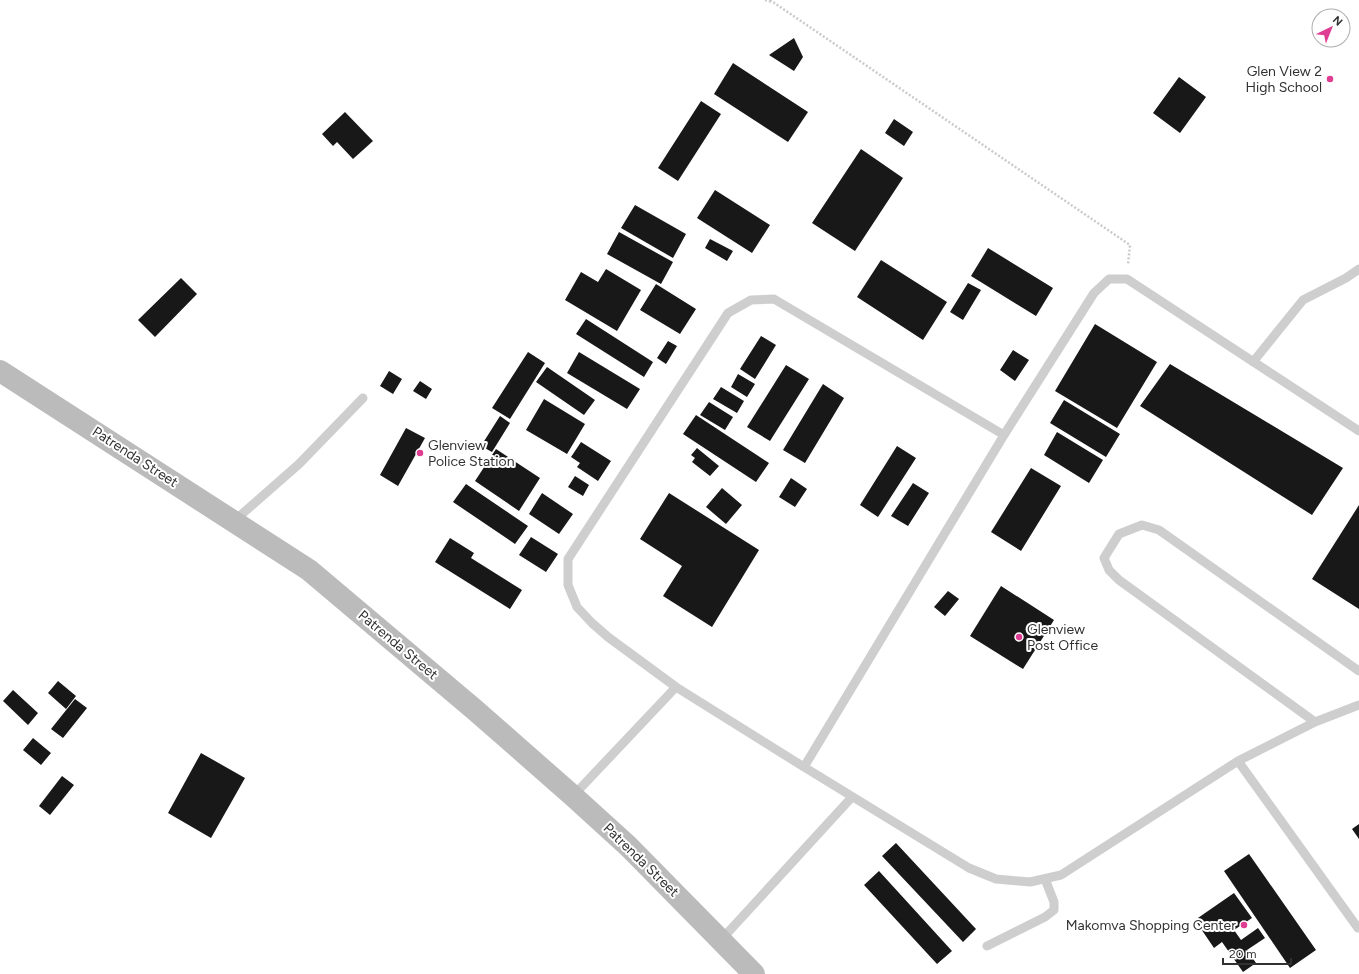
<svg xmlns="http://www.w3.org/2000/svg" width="1359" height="974" viewBox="0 0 1359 974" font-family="Figtree,sans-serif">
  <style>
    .building { fill: #181818 }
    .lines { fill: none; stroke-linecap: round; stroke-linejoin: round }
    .path { stroke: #cbcbcb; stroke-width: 2.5; stroke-dasharray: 2 2; stroke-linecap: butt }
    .lane { stroke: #cecece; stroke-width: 9 }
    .secondary { stroke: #bbb; stroke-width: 22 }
    .poi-dot { fill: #de3d92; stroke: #fff; stroke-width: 1.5 }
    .labels { text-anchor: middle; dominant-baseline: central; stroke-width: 4; stroke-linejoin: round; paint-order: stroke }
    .poi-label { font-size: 14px; fill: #313131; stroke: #fff; text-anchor: end }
    .street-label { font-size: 14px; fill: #313131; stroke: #fff }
  </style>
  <rect width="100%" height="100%" fill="#fff"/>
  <path class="building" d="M794 38 803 57 794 71 769 55Z
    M733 63 808 112 788 142 714 94Z
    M1179 77 1206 97 1180 133 1153 113Z
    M701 101 721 114 678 181 658 168Z
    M345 112 373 141 353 159 337 142 333 146 322 134Z
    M894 119 913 132 904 146 885 133Z
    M861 149 903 178 855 251 812 223Z
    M715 190 770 225 752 253 697 218Z
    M635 205 686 234 673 258 621 228Z
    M619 232 673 262 661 284 607 254Z
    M710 239 733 251 727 261 705 248Z
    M988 248 1053 288 1036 316 971 276Z
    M881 260 947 302 923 340 857 297Z
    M606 269 641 290 617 331 565 300 581 272 598 282Z
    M181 278 197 294 155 337 138 320Z
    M968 283 981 290 963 320 950 312Z
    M656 284 696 309 680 334 640 310Z
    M586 319 653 362 644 377 576 334Z
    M1095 324 1157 362 1117 428 1055 391Z
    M761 336 776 345 755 379 740 369Z
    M668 341 677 346 666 364 657 358Z
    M1013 350 1029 360 1015 381 1000 370Z
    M528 352 545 363 510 419 492 408Z
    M579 352 640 389 627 409 567 373Z
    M1170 364 1343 468 1312 515 1140 406Z
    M786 365 809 379 770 441 747 427Z
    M547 367 595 400 584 415 536 382Z
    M389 371 402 379 393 394 380 386Z
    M738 374 755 384 747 397 731 387Z
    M420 381 432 389 426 399 413 391Z
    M823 384 844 398 805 463 783 450Z
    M721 387 744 401 737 413 713 399Z
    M544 399 585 424 567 454 526 430Z
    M1064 400 1120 434 1106 457 1050 423Z
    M709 402 733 417 725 430 700 415Z
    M696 415 769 463 756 482 683 434Z
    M500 416 510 423 492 452 481 446Z
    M406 428 425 438 398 486 380 475Z
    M1057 432 1103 460 1089 483 1044 455Z
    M581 442 611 461 598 481 577 467 580 463 571 457Z
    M897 446 916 458 878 517 860 505Z
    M697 448 719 466 710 476 692 462 695 458 691 455Z
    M496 449 540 478 519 511 475 481Z
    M1031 468 1061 486 1021 551 991 532Z
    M575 476 589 485 583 496 568 487Z
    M791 478 807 489 795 507 779 497Z
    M913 483 929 493 908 526 891 516Z
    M466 484 528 526 515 544 453 502Z
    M722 488 742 505 726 524 706 507Z
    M542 493 573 514 559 534 529 514Z
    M669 493 759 550 712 627 663 596 682 566 640 539Z
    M1359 505V609L1312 579Z
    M531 537 558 554 546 572 519 555Z
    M450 538 474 553 471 558 522 590 510 609 435 562Z
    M1001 586 1054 620 1023 669 970 636Z
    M948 591 959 599 945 616 934 607Z
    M58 681 76 696 66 709 48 693Z
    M13 690 38 713 28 725 3 701Z
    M75 699 87 708 63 738 51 729Z
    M33 738 51 753 41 765 23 750Z
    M201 753 245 778 211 838 168 813Z
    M62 776 74 785 50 815 39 806Z
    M1359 824V839L1352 829Z
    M896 843 976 929 963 942 882 856Z
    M1249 854 1316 950 1290 968 1224 871Z
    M879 871 952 951 937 964 864 885Z
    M1234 893 1252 918 1234 930 1241 940 1258 928 1265 938 1247 950 1256 963 1243 972 1222 942 1214 948 1195 920Z"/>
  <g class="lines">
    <path class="path" d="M765 0 772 2
      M770 0 1130 245 1128 264"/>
    <path class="lane" d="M1253 362 1303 300 1346 278 1359 269
      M1004 435 1094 293 1109 279H1127L1359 431
      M234 521 299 464 363 398
      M1315 722 1119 580 1109 570 1104 558 1119 534 1142 525 1159 530 1359 671
      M1238 761 1358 928
      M804 767 1004 435 774 299 751 300 728 313 568 559V585L577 607 592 623 608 637 676 687 804 767 969 868 996 879 1030 882 1061 875 1238 761 1315 722 1359 705
      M573 796 676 687
      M721 940 852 797
      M987 946 1045 917 1054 910V902L1045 879"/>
    <path class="secondary" d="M0 371 309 570 475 710 573 796 628 846 754 974"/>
  </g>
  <g class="poi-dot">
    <circle cx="1330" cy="79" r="4"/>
    <circle cx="420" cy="453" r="4"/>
    <circle cx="1019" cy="637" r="4"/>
    <circle cx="1244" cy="925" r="4"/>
  </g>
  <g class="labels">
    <g class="poi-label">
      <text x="1322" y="71">Glen View 2<tspan x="1322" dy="16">High School</tspan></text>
      <text x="428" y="445" text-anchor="start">Glenview<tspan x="428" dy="16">Police Station</tspan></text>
      <text x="1027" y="629" text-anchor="start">Glenview<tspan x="1027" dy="16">Post Office</tspan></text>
      <text x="1236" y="925">Makomva Shopping Center</text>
    </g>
    <g class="street-label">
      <text transform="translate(135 457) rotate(33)">Patrenda Street</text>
      <text transform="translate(398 645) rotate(40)">Patrenda Street</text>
      <text transform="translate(641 860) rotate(44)">Patrenda Street</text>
    </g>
  </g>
  <g transform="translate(1331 28) rotate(43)"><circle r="19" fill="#ffffff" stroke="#adadad"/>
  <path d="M0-3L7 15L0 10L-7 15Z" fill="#de3d92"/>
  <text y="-6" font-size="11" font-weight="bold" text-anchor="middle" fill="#313131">N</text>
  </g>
  <path d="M1223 958v6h68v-6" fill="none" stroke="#313131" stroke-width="2"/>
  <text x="1229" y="958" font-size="12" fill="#313131" stroke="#ffffff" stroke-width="3" paint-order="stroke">20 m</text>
</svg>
